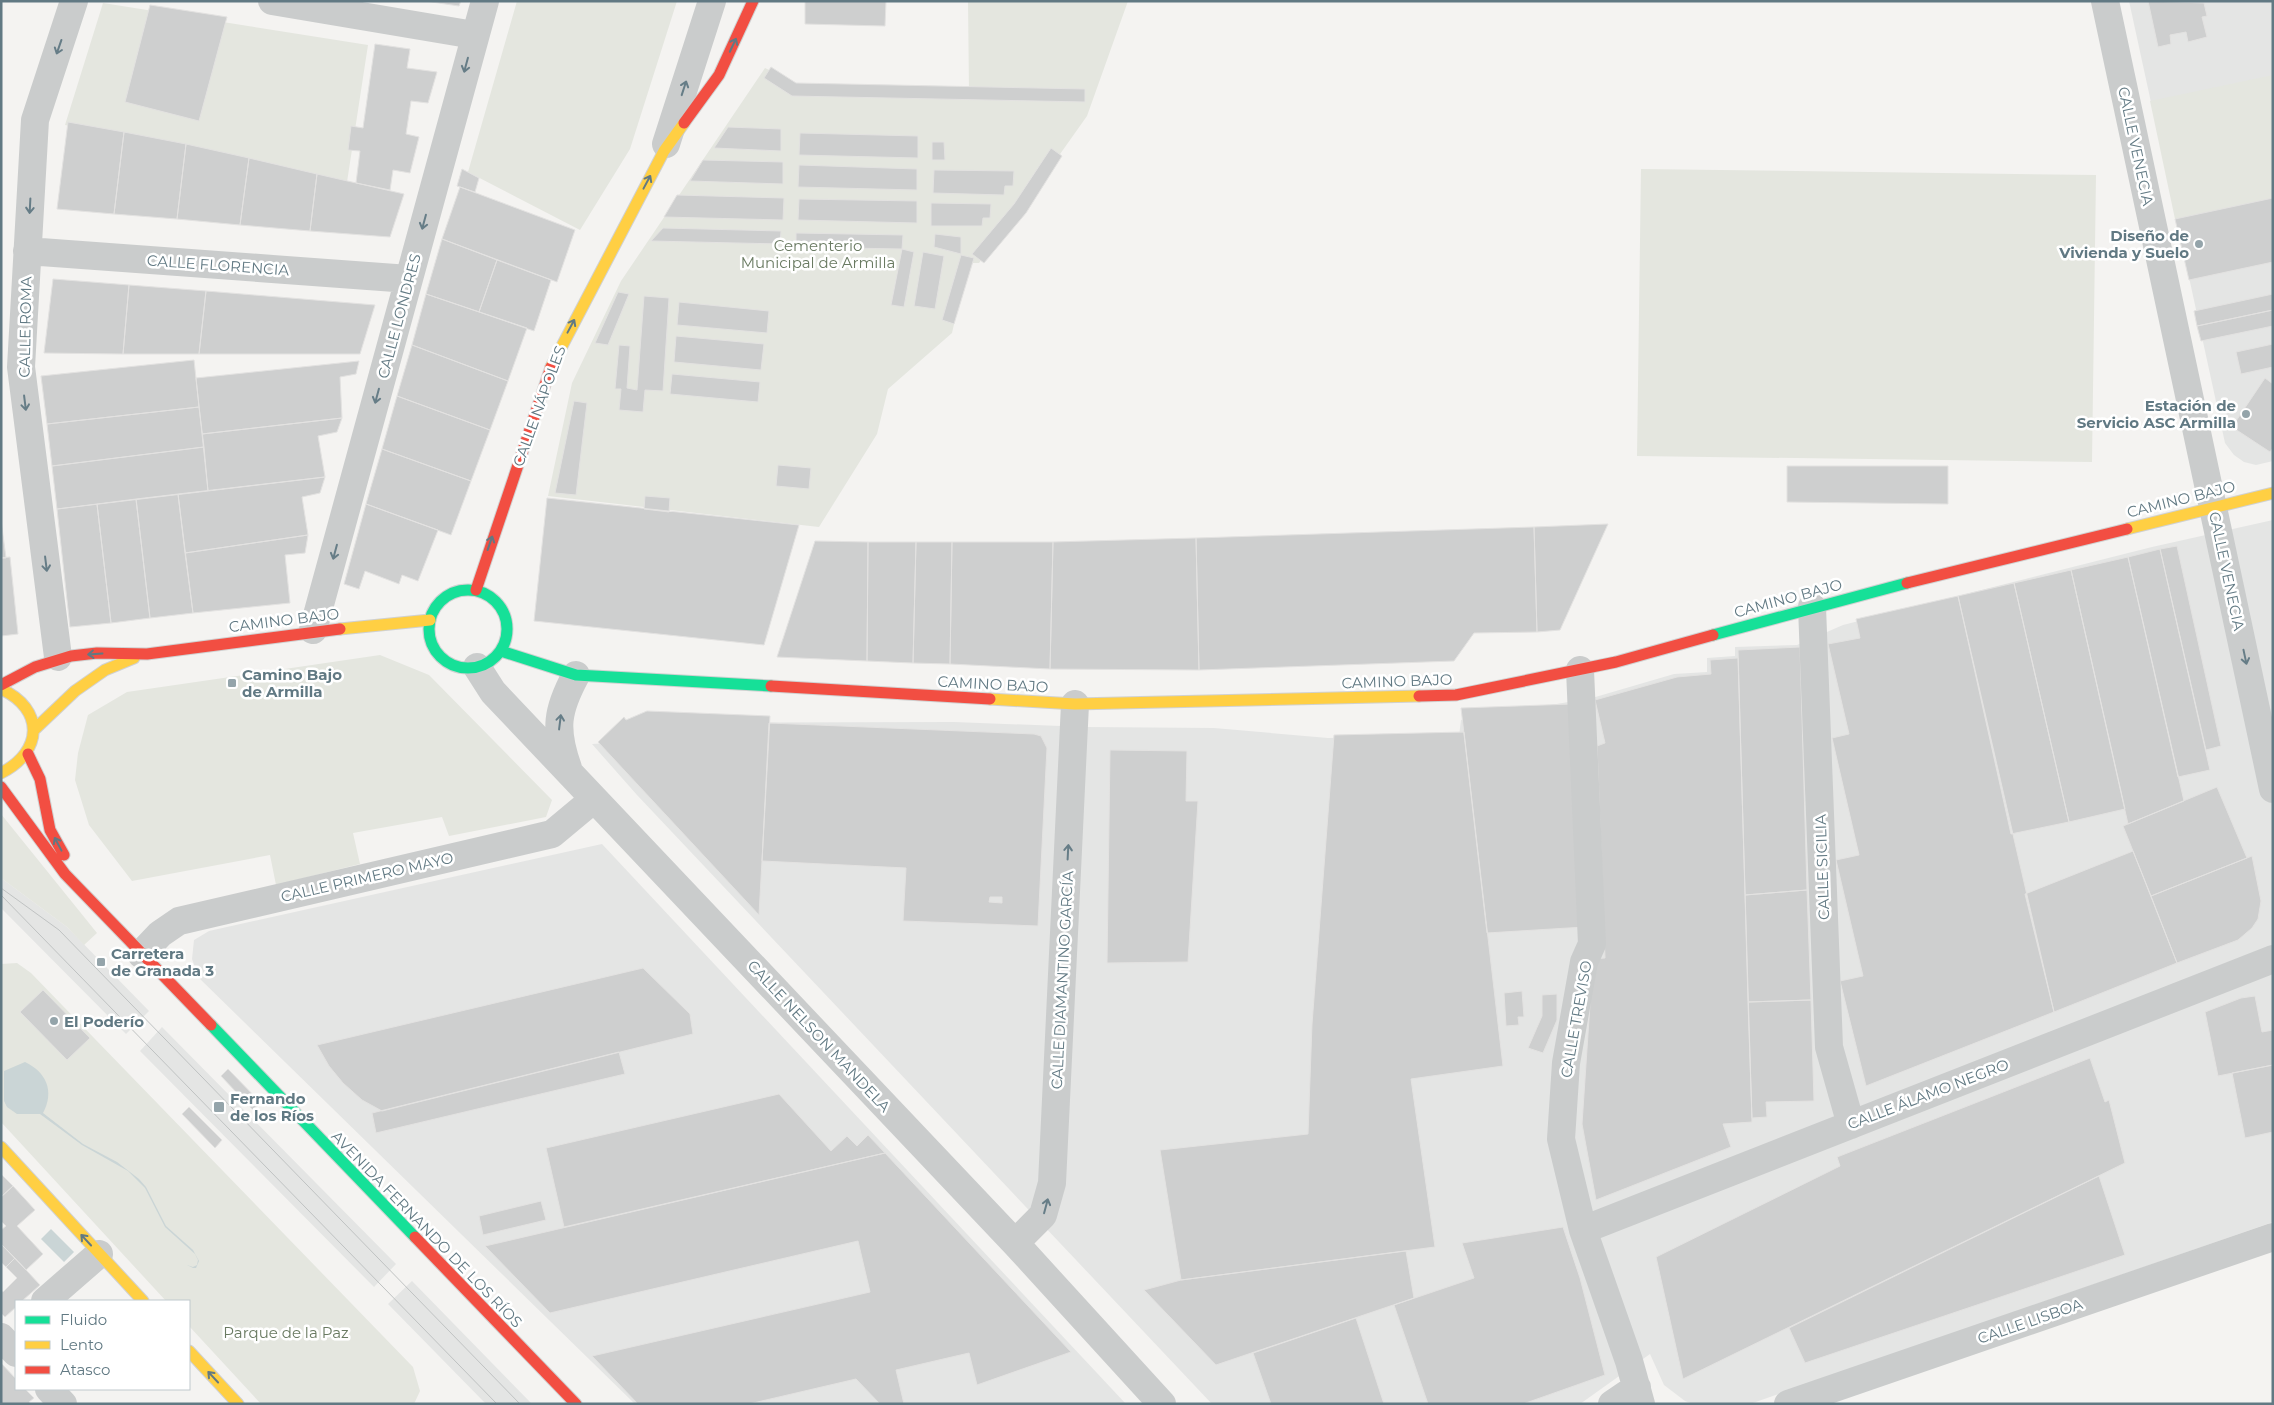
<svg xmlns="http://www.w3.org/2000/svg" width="2274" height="1405" viewBox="0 0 2274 1405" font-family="Montserrat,sans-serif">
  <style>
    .built { fill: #e4e5e4 }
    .green { fill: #e4e6df }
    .water { fill: #cad5d6 }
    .building { fill: #cecfcf; stroke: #e3e2e1; fill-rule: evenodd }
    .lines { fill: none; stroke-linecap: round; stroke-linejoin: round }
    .fast-casing { stroke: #d0d1d1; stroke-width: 13 }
    .slow-casing { stroke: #d0d1d1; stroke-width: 13 }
    .jam-casing { stroke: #d0d1d1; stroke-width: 13 }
    .street { stroke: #cacccc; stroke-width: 28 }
    .fast { stroke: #16e098; stroke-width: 11 }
    .slow { stroke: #ffcf43; stroke-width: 11 }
    .jam { stroke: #f24e42; stroke-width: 11 }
    .tram { stroke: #bfc2c2; stroke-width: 1 }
    .oneway { stroke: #617983 }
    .oneway2 { stroke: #667d87 }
    .poi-dot { fill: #94a4aa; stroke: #fff; stroke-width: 2 }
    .labels { text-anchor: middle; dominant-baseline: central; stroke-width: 5; stroke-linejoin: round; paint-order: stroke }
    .street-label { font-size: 15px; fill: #617983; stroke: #fff }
    .poi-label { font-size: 15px; font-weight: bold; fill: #617983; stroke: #fff; text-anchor: start }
    .park-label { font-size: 15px; fill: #697a61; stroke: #fff }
  </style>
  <rect width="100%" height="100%" fill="#f4f3f1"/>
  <path class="built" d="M2129 1H2273V461L2256 465 2244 462 2234 455 2225 443Z
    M2273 520V1222L1750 1404H1693L1685 1401 1664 1385 1650 1354 1580 1404H1212L637 795 592 744 609 743 626 723 954 722 1086 727 1214 728 1328 738 1459 736 1461 720 1592 698 1674 674 1707 672V658L1735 656V647L1797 645 1843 625 2152 547Z
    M602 844 1126 1404H635L199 978 192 959 194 940 209 931Z
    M1 878 67 927 149 1011 126 1034 1 908Z
    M162 1027 396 1264 374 1287 140 1051Z
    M412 1281 532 1404H486L388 1304Z"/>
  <path class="green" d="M517 1H677L630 149 580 230 468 172Z
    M968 1H1128L1087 116 1019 212 979 263H968L952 333 888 389 877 434 819 527 548 496 572 383 621 281 765 68 798 84 969 92Z
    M103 3 368 45 347 182 65 125Z
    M2273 75V198L2175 219 2150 101Z
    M1641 169 2096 175 2092 462 1637 456Z
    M380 655 429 675 552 800 546 817 449 836 442 817 353 833 360 864 276 885 270 855 132 881 89 825 75 780 78 753 88 715 127 692Z
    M1 814 97 933 84 945 67 927 1 878Z
    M17 963 31 973 413 1367 420 1391 414 1404H261L189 1326V1301H166L1 1122V964Z"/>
  <path class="water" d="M25 1062C46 1072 55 1091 43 1113L83 1144 117 1162 139 1179 146 1187 166 1226 193 1250 199 1261 196 1268H193L187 1265 193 1267 197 1265 198 1260 195 1254 165 1227 145 1188 128 1171 82 1145 40 1114H17L7 1107 4 1101V1071Z
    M51 1229 74 1252 64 1262 41 1239Z"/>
  <path class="building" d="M425 1H461L459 6Z
    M805 1H886L885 26 805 24Z
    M2148 1 2204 3 2207 16 2202 17 2207 37 2188 42 2186 32 2170 35 2171 44 2158 47Z
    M150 5 227 17 199 121 125 102Z
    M375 44 410 49 407 68 437 72 428 103 411 101 406 134 419 137 410 173 393 170 390 190 356 183 360 151 348 150 351 126 363 128Z
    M771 67 796 83 1085 89V102L792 96 764 78Z
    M68 122 124 132 114 214 57 209Z
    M728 127 781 129V151L714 148Z
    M124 132 186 144 177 219 114 214Z
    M800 133 918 136V158L799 155Z
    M932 142H944L945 160H932Z
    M186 144 249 158 240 225 177 219Z
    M1051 148 1062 156 1026 213 984 263 972 254 1014 204Z
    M249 158 317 174 310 231 240 225Z
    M703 160 783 162V184L690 181Z
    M799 165 917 169V190L798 187Z
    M462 169 479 178 475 192 457 186Z
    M934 170 1014 171 1013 186H1005L1004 195 933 193Z
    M317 174 404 194 390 237 310 231Z
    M460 187 575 230 557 282 442 239Z
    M677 195 784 198 783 220 664 217Z
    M2273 198V262L2189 280 2175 219Z
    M799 199 917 201V223L798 220Z
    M931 203 991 204 990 218H983L982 226H931Z
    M663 228 781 231 780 244 651 241Z
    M796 233 903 235 902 249 796 247Z
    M935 234 961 237V254L934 247Z
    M442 239 497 260 479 312 426 294Z
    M902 249 914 252 904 307 891 305Z
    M923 252 944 256 935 309 914 306Z
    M961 255 974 258 954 324 942 320Z
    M497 260 551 280 534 331 479 312Z
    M53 279 129 285 123 354 44 353Z
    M129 285 206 291 199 354H123Z
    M206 291 375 305 360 354H199Z
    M618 292 629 294 608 345 595 343Z
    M426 294 527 328 508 381 412 345Z
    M2273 294V310L2197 326 2194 311Z
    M644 296 669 298 663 391 645 390 643 412 619 410 621 389H615L619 345 630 346 627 388 637 390Z
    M679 302 769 311 767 333 677 325Z
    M2273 310V326L2201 341 2197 326Z
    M676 336 764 344 761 370 674 362Z
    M2273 344V367L2241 374 2236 352Z
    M412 345 508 381 490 430 397 396Z
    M194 360 199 407 47 424 41 376Z
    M359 361 356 374 340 377 342 418 202 434 196 378Z
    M672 374 760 382 758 402 670 394Z
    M2265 378 2273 384V448L2270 452 2232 427Z
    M397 396 490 430 471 481 382 449Z
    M574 401 587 403 576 495 555 493Z
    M199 407 204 447 52 466 47 424Z
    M342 418 337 432 318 436 325 477 208 491 202 434Z
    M204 447 208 491 57 509 52 466Z
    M382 449 471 481 451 535 366 504Z
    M778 465 811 468 809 489 776 486Z
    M1787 466H1948V504L1787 502Z
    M325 477 320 493 302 497 308 535 185 553 178 494Z
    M178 494 193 613 150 618 136 499Z
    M645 496 670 498 669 512 644 509Z
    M547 498 799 525 764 645 534 621Z
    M136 499 150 618 111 623 97 504Z
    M97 504 111 623 70 627 57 509Z
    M366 504 438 530 418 581 402 575 399 584 365 571 359 589 344 584Z
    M1 520 6 558H1Z
    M1608 524 1560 630 1537 632 1534 527Z
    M1534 527 1537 632 1474 633 1454 661 1199 670 1196 538Z
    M308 535 305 553 285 555 290 603 193 613 185 553Z
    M1196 538 1199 670 1050 669 1053 542Z
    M815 541 868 542 867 661 777 657Z
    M868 542H916L913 663 867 661Z
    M916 542H952L950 664 913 663Z
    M952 542H1053L1050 669 950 664Z
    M2177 546 2221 746 2206 750 2160 549Z
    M2160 549 2210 770 2178 777 2128 557Z
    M10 557 18 634 1 636V558Z
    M2128 557 2184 801 2128 824 2071 570Z
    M2071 570 2125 809 2069 822 2014 583Z
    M2014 583 2069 822 2011 834 1958 596Z
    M1958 596 2054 1012 1866 1086 1840 981 1863 976 1836 860 1859 855 1832 738 1849 734 1828 644 1860 638 1856 619Z
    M1800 647 1807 890 1745 895 1738 650Z
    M1738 658 1752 1122 1723 1124 1731 1147 1596 1200 1582 1124 1593 959 1605 958 1597 746 1605 743 1595 700 1677 677 1711 674 1710 660Z
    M1572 704 1585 927 1487 933 1461 708Z
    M647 711 770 716 759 915 598 742 624 717 626 720Z
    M769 723 1034 734 1041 736 1047 748 1038 926 903 921 906 868 762 861ZM990 897H1002V903L989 902Z
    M1464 732 1503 1066 1411 1079 1435 1247 1181 1280 1160 1150 1308 1134 1312 1024 1334 735Z
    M1110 750 1187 751 1186 801H1198L1188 962 1107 963Z
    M2217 787 2247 858 2151 896 2123 826Z
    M2133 851 2177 963 2054 1012 2025 894Z
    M2252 856 2261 901 2258 919 2252 928 2238 940 2177 963 2151 896Z
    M1807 890 1811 1000 1748 1002 1745 895Z
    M643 968 690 1014 693 1034 382 1111 362 1100 343 1083 329 1066 317 1045Z
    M43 990 90 1038 67 1060 20 1012Z
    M1522 991 1524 1017H1518L1519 1025 1506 1026 1504 993Z
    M1557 994V1020L1543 1053 1528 1048 1542 1016V995Z
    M2255 996 2262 1032 2273 1030V1065L2218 1076 2205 1012 2241 998Z
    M1811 1000 1814 1101 1766 1102 1767 1117 1752 1118 1748 1002Z
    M619 1052 625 1074 376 1133 372 1113Z
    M2090 1058 2105 1102 2109 1100 2125 1163 1683 1379 1656 1257 1840 1166 1837 1157Z
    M2273 1065V1132L2245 1138 2232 1073Z
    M228 1069 261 1103 253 1110 221 1076Z
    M779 1094 831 1151 847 1136 857 1146 868 1135 885 1153 564 1227 546 1148Z
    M189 1107 222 1140 215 1148 182 1114Z
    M885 1153 1071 1352 977 1385 969 1353 896 1370 904 1404H880L856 1379 749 1404H638L592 1356 870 1292 858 1241 550 1313 485 1246Z
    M1 1174 13 1186 1 1197Z
    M2099 1176 2125 1255 1805 1363 1789 1328Z
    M13 1186 35 1210 17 1226 43 1254 26 1270 1 1244V1230L6 1226 1 1221V1197Z
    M541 1201 546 1220 483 1235 479 1216Z
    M1563 1227 1580 1278 1605 1375 1523 1404H1428L1394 1305 1474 1278 1462 1243Z
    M1 1244 15 1258 6 1267 1 1262Z
    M1406 1251 1414 1298 1216 1365 1144 1290 1181 1280Z
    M15 1258 40 1285 22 1301H16V1307L5 1317 1 1313V1291L3 1292 17 1278 6 1267Z
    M1356 1318 1384 1404H1271L1253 1353Z
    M1 1363 16 1379V1389H25L34 1398 29 1402 31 1404H1Z"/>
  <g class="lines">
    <defs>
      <path id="fast" d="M429 629a39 39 0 1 1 78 0a39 39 0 1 1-78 0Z
        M1713 635 1907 583
        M501 651 576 675 771 686
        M211 1025 415 1237"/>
      <path id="slow" d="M551 367 664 151 684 123
        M2127 529 2273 493
        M340 629 430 620
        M1 689C45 709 43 752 1 773
        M990 699 1075 704 1419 696
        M35 729 75 691 105 670 134 658
        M1 1147 143 1301
        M189 1351 238 1404"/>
      <path id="jam" d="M684 123 719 75 753 1
        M1907 583 2127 529
        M476 590 551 367
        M1 685 35 667 71 656 97 653 147 654 340 629
        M771 686 990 699
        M1419 696 1456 695 1616 662 1713 635
        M28 754 40 779 50 830 64 855
        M1 787 65 874 211 1025
        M415 1237 576 1404"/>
    </defs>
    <use href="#fast" class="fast-casing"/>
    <use href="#slow" class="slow-casing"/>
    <use href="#jam" class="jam-casing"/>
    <path class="street" d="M272 1 474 35
      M2105 1 2273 789
      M666 144 712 1
      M27 251 409 279
      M1812 607 1829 1047 1851 1125
      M313 630 485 1
      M58 657 21 367 35 120 74 1
      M477 667 493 692 1015 1243 1162 1404
      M1580 670 1592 944 1584 962 1566 1063 1561 1139 1583 1230 1629 1361 1641 1404
      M568 768C554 729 557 710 576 675
      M141 954 160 934 179 921 552 834 594 799
      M1583 1230 2273 959
      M1015 1243 1043 1215 1052 1183 1075 704
      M45 1301 99 1254
      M1 1337 16 1353
      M49 1389 63 1404
      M1612 1404 1637 1387
      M1788 1404 2273 1237"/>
    <use href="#fast" class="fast"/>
    <use href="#slow" class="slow"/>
    <use href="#jam" class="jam"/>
    <path class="tram" d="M1 888 59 930 520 1404
      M1 895 497 1404"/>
  </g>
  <defs><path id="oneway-shaft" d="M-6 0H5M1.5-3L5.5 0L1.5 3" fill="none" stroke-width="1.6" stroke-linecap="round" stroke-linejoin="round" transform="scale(1.25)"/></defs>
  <g class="oneway">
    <use href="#oneway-shaft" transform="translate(733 45) rotate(-65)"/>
    <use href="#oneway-shaft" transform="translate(647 182) rotate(-62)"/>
    <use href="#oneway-shaft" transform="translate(571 326) rotate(-62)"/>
    <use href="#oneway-shaft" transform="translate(490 543) rotate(-71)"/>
    <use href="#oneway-shaft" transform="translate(95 654) rotate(176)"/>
    <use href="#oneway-shaft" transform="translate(58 844) rotate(-118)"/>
    <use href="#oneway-shaft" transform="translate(86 1240) rotate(-133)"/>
    <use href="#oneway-shaft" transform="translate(213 1377) rotate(-133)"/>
  </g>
  <g class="oneway2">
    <use href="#oneway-shaft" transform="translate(59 47) rotate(109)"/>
    <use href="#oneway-shaft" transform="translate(466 65) rotate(105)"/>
    <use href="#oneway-shaft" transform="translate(684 88) rotate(-72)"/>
    <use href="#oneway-shaft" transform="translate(30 206) rotate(93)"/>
    <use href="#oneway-shaft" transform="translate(424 222) rotate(105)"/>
    <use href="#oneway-shaft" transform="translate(377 396) rotate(105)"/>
    <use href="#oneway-shaft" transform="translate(25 403) rotate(83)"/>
    <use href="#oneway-shaft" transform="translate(335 552) rotate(105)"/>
    <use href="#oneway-shaft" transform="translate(46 564) rotate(83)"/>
    <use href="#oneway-shaft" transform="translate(2245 657) rotate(78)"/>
    <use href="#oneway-shaft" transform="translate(560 722) rotate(-83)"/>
    <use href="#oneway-shaft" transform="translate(1068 852) rotate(-87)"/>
    <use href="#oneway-shaft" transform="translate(1046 1206) rotate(-75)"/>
  </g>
  <g class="poi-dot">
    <circle cx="2199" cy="244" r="5"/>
    <circle cx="2246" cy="414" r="5"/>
    <rect x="227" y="678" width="10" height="10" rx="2.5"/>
    <rect x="96" y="957" width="10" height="10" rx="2.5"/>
    <circle cx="54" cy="1021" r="5"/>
    <rect x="213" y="1101" width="12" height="12" rx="2.5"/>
  </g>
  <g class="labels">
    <g class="street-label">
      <text transform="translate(2136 146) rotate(78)">CALLE VENECIA</text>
      <text transform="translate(218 265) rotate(4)">CALLE FLORENCIA</text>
      <text transform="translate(399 316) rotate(-75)">CALLE LONDRES</text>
      <text transform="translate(25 327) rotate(-89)">CALLE ROMA</text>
      <text transform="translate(539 406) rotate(-70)">CALLE NÁPOLES</text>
      <text transform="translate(2181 499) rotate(-14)">CAMINO BAJO</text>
      <text transform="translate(2227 571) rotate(78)">CALLE VENECIA</text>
      <text transform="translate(1788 598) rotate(-15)">CAMINO BAJO</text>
      <text transform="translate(284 620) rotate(-7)">CAMINO BAJO</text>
      <text transform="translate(1397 681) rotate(-2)">CAMINO BAJO</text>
      <text transform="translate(993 684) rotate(3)">CAMINO BAJO</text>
      <text transform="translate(1822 867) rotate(-92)">CALLE SICILIA</text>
      <text transform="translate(367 877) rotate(-13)">CALLE PRIMERO MAYO</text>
      <text transform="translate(1062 980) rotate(-87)">CALLE DIAMANTINO GARCÍA</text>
      <text transform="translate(1576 1019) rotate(-80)">CALLE TREVISO</text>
      <text transform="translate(819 1036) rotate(47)">CALLE NELSON MANDELA</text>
      <text transform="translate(1928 1094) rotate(-21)">CALLE ÁLAMO NEGRO</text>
      <text transform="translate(427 1229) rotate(46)">AVENIDA FERNANDO DE LOS RÍOS</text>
      <text transform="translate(2030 1321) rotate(-19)">CALLE LISBOA</text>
    </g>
    <g class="poi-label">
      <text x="2189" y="235" text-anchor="end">Diseño de<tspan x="2189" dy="17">Vivienda y Suelo</tspan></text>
      <text x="2236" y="405" text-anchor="end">Estación de<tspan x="2236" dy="17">Servicio ASC Armilla</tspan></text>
      <text x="242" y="674">Camino Bajo<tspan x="242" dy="17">de Armilla</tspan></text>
      <text x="111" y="953">Carretera<tspan x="111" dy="17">de Granada 3</tspan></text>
      <text x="64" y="1021">El Poderío</text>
      <text x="230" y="1098">Fernando<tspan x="230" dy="17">de los Ríos</tspan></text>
    </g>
    <g class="park-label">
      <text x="818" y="245">Cementerio<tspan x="818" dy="17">Municipal de Armilla</tspan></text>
      <text x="286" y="1332">Parque de la Paz</text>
    </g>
  </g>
  <rect width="2274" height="1405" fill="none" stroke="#617983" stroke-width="5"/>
  <rect x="15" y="1300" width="175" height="90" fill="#ffffff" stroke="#c0c9cd"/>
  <rect x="25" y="1316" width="25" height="8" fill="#16e098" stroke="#c0c9cd"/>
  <text x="60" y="1325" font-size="15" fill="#617983">Fluido</text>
  <rect x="25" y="1341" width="25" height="8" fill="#ffcf43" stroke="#c0c9cd"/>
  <text x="60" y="1350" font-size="15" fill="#617983">Lento</text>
  <rect x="25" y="1366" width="25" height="8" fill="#f24e42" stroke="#c0c9cd"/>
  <text x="60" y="1375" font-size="15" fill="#617983">Atasco</text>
</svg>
